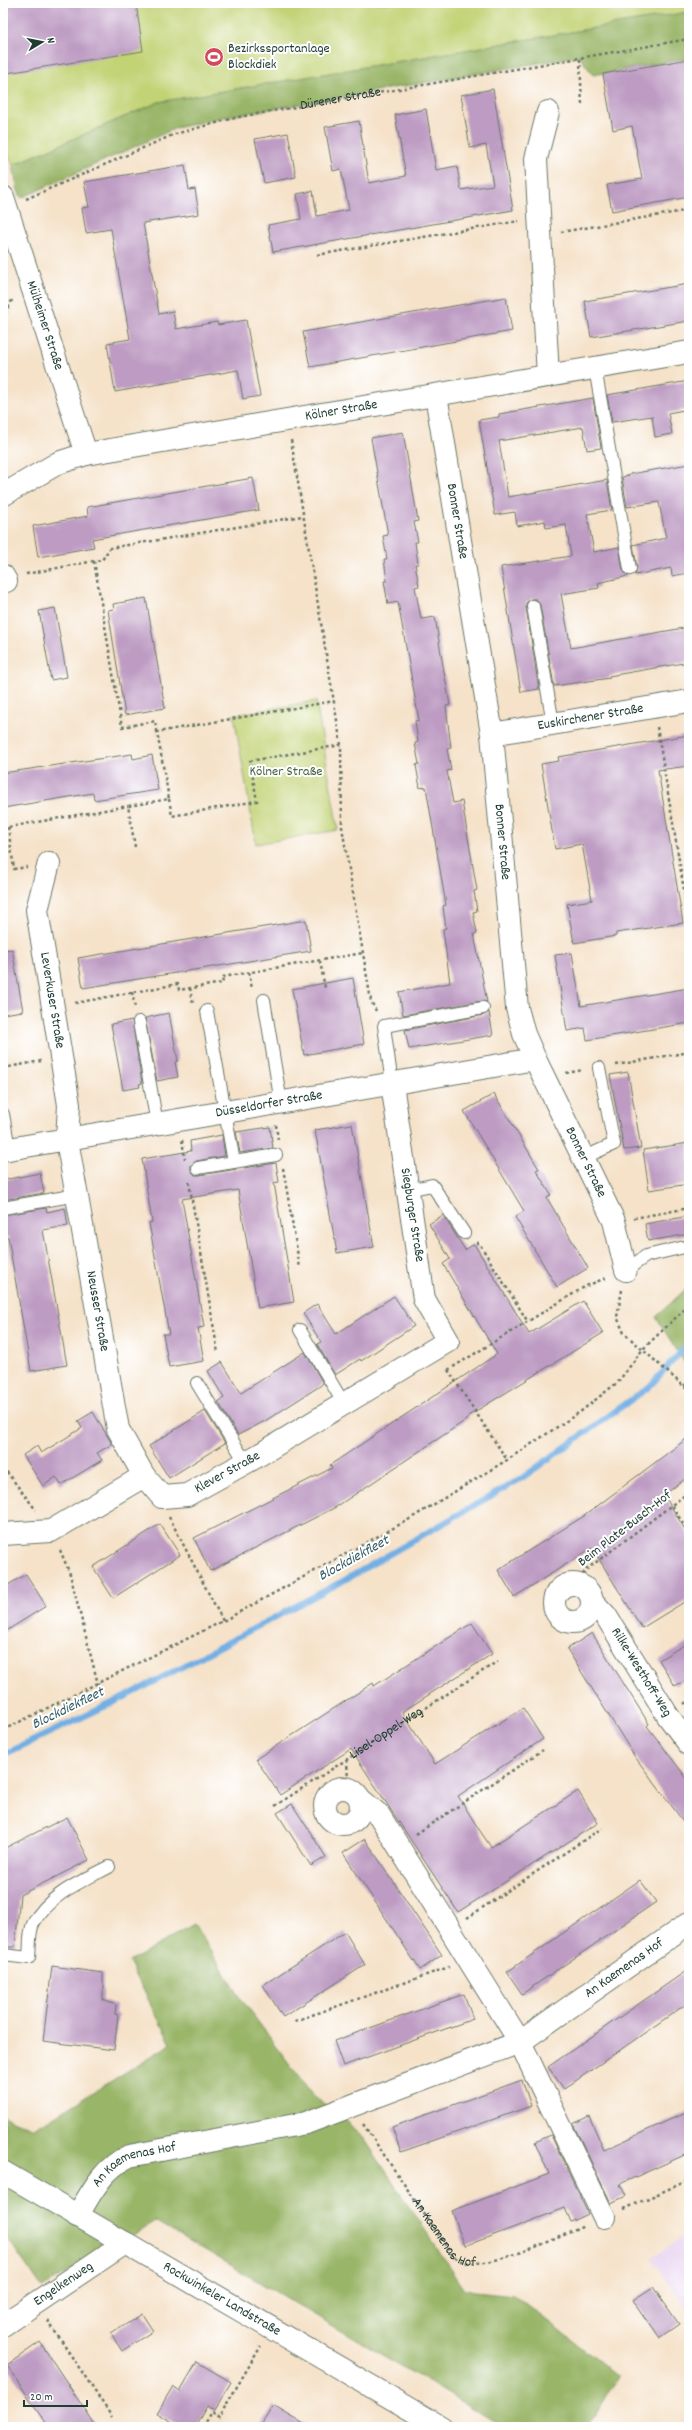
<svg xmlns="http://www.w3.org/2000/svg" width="692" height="2430" viewBox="0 0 692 2430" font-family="Dekko,sans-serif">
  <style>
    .built { fill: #e7d2ef }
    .green { fill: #c2d376; stroke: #708855 }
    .forest { fill: #99b567; stroke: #5c794e }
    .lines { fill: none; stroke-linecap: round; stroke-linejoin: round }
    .stream { stroke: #72afe4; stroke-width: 6 }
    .building { fill: #bd9bc3 }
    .service-casing { stroke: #6a7768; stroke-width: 14 }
    .minor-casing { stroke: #6a7768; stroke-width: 24 }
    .secondary-casing { stroke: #6a7768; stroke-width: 24 }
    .path { stroke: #6a7768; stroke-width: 2.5; stroke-dasharray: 3 3; stroke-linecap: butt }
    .service { stroke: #fff; stroke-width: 12 }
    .minor { stroke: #fff; stroke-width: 22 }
    .secondary { stroke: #fff; stroke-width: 22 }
    .labels { text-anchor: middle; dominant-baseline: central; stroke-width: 4; stroke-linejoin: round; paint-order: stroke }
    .poi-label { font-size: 14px; fill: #1f3d34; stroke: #fff; text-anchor: start }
    .street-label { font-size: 14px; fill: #1f3d34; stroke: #fff }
    .park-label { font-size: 14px; fill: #486244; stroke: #fff }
    .water-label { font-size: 15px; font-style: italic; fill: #385f69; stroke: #fff }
  </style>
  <rect width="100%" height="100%" fill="#fff"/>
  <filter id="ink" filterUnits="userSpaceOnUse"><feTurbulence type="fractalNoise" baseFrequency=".025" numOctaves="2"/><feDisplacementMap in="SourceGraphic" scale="8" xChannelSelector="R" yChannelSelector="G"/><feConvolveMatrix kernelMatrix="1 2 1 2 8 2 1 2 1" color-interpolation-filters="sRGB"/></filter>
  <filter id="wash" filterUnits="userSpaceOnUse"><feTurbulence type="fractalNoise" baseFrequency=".012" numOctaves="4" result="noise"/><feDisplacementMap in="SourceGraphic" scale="16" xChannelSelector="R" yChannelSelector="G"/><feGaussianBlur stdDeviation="0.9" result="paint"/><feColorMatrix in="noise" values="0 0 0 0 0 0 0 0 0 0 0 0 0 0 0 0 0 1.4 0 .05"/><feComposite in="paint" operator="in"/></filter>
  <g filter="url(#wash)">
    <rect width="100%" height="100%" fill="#f5e2c9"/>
    <path class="built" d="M689 2232V2311L651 2259Z"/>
    <path class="green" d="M3 3H689V12L159 102 13 165 3 143Z
      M316 701 338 830 256 844 234 715Z"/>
    <path class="forest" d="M689 12V58L593 75 579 56 224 117 176 128 21 198 17 187 13 165 159 102Z
      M689 1286V1370L656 1317Z
      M194 1924 244 2003 312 2094 361 2134 465 2290 514 2295 618 2376 587 2427H504L156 2221 42 2288 3 2232V2116L34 2129 171 2044 129 1962Z"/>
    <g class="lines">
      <path class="stream" d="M3 1755 131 1694 341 1582 522 1478 649 1387 689 1343"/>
    </g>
    <g id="blocks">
      <path class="building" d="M3 3H136L143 51 7 73 3 46Z
        M689 59V197L612 211 607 185 642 179 632 126 613 130 603 74Z
        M493 89 513 210 273 252 268 225 301 219 297 194 313 191 317 216 349 210 341 169 333 171 325 127 359 121 369 183 406 176 395 115 426 109 436 170 457 166 461 190 493 185 486 145 470 148 461 95Z
        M288 133 296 177 264 183 255 139Z
        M185 165 189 190 195 189 199 214 143 223 159 314 173 311 176 329 217 322 218 325 246 320 260 396 243 399 238 370 115 392 107 343 130 339 111 229 86 233 82 208 89 207 84 182Z
        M689 284V321L591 337 585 301Z
        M506 297 512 331 310 367 303 332Z
        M689 381V409L668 413 672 434 655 437 652 416 612 422 607 395Z
        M593 398 601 448 587 450 583 427 499 441 508 497 607 480 612 510 587 514 594 552 619 547 623 570 628 576 598 583 599 588 561 594 571 648 689 627V662L609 676 610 678 554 686 540 605 536 599H531L526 603V607L539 689 521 692 501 567 571 556 566 525 546 528 545 521 517 526 515 512 495 515 479 420 499 417V414Z
        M403 432 418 521 414 522 418 542H415L418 564H415L419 586 415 587 421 619 435 617 443 666 450 705 446 706 451 748 447 749 451 770 447 771 453 803 462 801 467 832 477 890 474 891 477 911 473 912 477 933 474 934 487 1002 482 1001 403 1015 399 992 450 983 443 929 446 928 443 906 446 905 426 787 420 788 416 765 419 764 415 743 418 742 415 721 419 720 398 602 388 604 384 581H387L384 559H387L383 536 388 535 371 438Z
        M689 464V573L672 576 671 568 635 575 637 568 633 545 666 538 659 502 627 507 622 477 630 475V474Z
        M253 478 259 510 92 539 94 547 38 557 33 526 88 516 87 507Z
        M146 598 165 708 125 715 108 610 114 609 113 604Z
        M55 608 67 677 51 680 39 611Z
        M689 735V766L658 770 683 923 616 933V936L574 943 567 904 592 900 582 844 555 849 541 764 559 761 558 757Z
        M132 754 133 759 152 755 158 790 94 800 93 793 3 808V773Z
        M306 920 311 951 83 988 78 958Z
        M12 949 23 1011 3 1014V950Z
        M572 953 581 1006 689 988V1023L587 1040 585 1028 567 1031 555 955Z
        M353 978 364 1044 304 1055 292 989Z
        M489 1012 493 1035 409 1049 405 1030 484 1015Z
        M169 1013 178 1061 175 1062 178 1077 157 1081 145 1018Z
        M132 1020 142 1083 139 1084 140 1087 123 1090 111 1024Z
        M628 1072 641 1148 624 1150 610 1075Z
        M494 1094 539 1169 536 1170 551 1195 547 1198 588 1268 557 1287 515 1217 524 1211 464 1111Z
        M352 1124 374 1247 337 1253 315 1130Z
        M270 1127 273 1148 240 1153 236 1132Z
        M222 1135 225 1156 196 1161 191 1165V1170L195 1175H199L276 1163 279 1182 274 1183 294 1302 258 1308 238 1190 182 1199 204 1327 198 1328 204 1361 169 1367 163 1334H169L149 1223 152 1222 142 1159 191 1151 190 1141Z
        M689 1143V1184L649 1190 643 1150Z
        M40 1173 44 1193 3 1200V1180Z
        M46 1208 47 1212 65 1208 68 1226 43 1230 67 1365 31 1371 8 1237H3V1215Z
        M443 1215 465 1250 474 1244 529 1334 583 1301 603 1333 468 1416 469 1418 336 1507 210 1571 194 1538 332 1468 330 1465 497 1354 443 1264 450 1259 429 1224Z
        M689 1216V1234L648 1241 645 1224Z
        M394 1296 414 1326 361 1361 360 1359 335 1375 317 1344 321 1342 303 1313 317 1304 336 1334Z
        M305 1352 323 1383 320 1386 265 1421 238 1435 218 1402 224 1398 208 1371 222 1362 241 1393Z
        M205 1411 225 1443 169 1478 149 1446Z
        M93 1412 112 1444 97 1453 102 1460 61 1485 56 1477 43 1486 23 1455 37 1446 41 1453 56 1444 82 1428 78 1421Z
        M689 1437V1476L664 1495 689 1536V1599L642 1628 592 1548 514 1597 498 1570 584 1516Z
        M160 1524 180 1555 113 1598 93 1567Z
        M26 1574 46 1606 3 1633V1588Z
        M472 1623 492 1654 402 1712 435 1764 523 1708 543 1739 458 1796 478 1828 491 1847 578 1791 598 1823 458 1912 351 1749 280 1795 256 1759 373 1683 374 1686Z
        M592 1633 649 1724 647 1726 689 1781V1829L635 1757 567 1649Z
        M689 1642V1678L675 1686 659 1660Z
        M292 1804 326 1857 311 1866 277 1813Z
        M67 1817 89 1860 20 1895 15 1947H3V1849Z
        M365 1839 442 1955 420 1970 343 1853Z
        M640 1880 656 1902 522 1994 507 1972Z
        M345 1932 365 1965 283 2017 263 1985Z
        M52 1966 103 1973V2000L116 2005 115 2014 118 2015 114 2050 43 2041Z
        M689 1969V2002L564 2089 548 2067Z
        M464 1994 473 2019 343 2066 334 2041Z
        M522 2080 531 2106 401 2152 392 2127Z
        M689 2111V2153L620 2184 626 2196 611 2203 573 2124 589 2116 604 2150Z
        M551 2135 588 2214 571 2222 565 2208 465 2246 452 2211 549 2174 535 2142Z
        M653 2287 679 2324 659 2338 633 2300Z
        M142 2314 153 2331 122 2351 111 2334Z
        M40 2342 79 2401 96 2427H49L16 2379 7 2365Z
        M197 2362 231 2382 214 2411 207 2406 195 2427H181L157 2413 173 2386 180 2391Z
        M273 2406 309 2427H260Z"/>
    </g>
  </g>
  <g filter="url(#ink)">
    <use href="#blocks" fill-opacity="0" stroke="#6a7768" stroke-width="1"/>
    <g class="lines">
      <defs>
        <path id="service" d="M595 368 630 569
          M533 606 553 724
          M264 1000 281 1103
          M207 1011 234 1162
          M139 1022 157 1124
          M392 1084 384 1026 483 1008
          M3 1114 9 1149
          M583 1158 614 1144 599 1068
          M198 1168 276 1155
          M408 1190 432 1185 464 1233
          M3 1208 77 1195
          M626 1270 646 1256 689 1246
          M300 1330 344 1404
          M197 1383 246 1463
          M3 1955 29 1958C30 1948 29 1932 33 1924 48 1895 82 1881 109 1867"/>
        <g id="minor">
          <path id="s4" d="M3 197 86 454"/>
          <path d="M548 376 536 159 548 112"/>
          <path id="s5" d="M436 395 492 734 517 1008 524 1034 535 1059 614 1221 626 1270"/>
          <path id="s6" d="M3 495 58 463 86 454 689 352"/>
          <path d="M3 576 6 581"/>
          <path id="s7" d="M492 734 689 701"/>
          <path id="s8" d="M49 863 37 910 69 1105 67 1140 118 1429 144 1476"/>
          <path id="s9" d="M3 1150 535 1059"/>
          <path id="s10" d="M3 1534 51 1531 144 1476 162 1497 187 1495 254 1458 448 1341 424 1299 392 1084"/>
          <circle cx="573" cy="1603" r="19"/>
          <path id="s11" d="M592 1601 606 1616 668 1716 689 1744"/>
          <circle cx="343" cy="1806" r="18"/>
          <path d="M361 1800 379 1815 520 2042 604 2217"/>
          <path id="s12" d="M77 2216C92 2192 102 2169 129 2156L306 2123 520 2042 689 1923"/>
          <path id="s13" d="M3 2325 125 2243"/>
        </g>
        <g id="secondary">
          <path id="s14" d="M3 2172 441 2427"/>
        </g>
      </defs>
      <use href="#service" class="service-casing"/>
      <use href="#minor" class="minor-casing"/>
      <use href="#secondary" class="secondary-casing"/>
      <g class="path">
        <path d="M580 59 582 106"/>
        <path id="s1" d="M26 199 175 134 238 117 689 39"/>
        <path d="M561 232 689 210"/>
        <path d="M317 255 519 221"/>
        <path d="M3 319 13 298"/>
        <path d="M291 440 341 745 342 827 371 1001 376 1011"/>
        <path d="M26 574 94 561"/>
        <path d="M657 727 689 920"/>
        <path d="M157 732 155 721 122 727 94 561 102 560 110 548 303 516"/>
        <path d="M169 799 172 816 257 801 250 761 341 745"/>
        <path d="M8 827 14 869 27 867"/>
        <path d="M3 828 128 806"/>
        <path d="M135 847 128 806 169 799 157 732 334 701"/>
        <path d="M320 961 325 988"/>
        <path d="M249 972 252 989"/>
        <path d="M190 988 193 1004"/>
        <path d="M132 992 135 1008"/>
        <path d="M75 1003 178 984 179 990 223 983 222 977 363 953"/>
        <path d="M616 1065 689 1052"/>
        <path d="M3 1068 41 1061"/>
        <path d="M566 1073 583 1070"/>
        <path d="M276 1125 278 1140"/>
        <path d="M182 1140 185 1159"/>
        <path d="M283 1168 300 1268"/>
        <path d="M189 1182 218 1353"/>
        <path d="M634 1218 689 1208"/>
        <path d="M476 1243H479L528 1322"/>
        <path d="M622 1290 617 1317 624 1333 689 1391"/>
        <path d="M448 1370 586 1286 606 1278"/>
        <path d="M448 1370 507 1460"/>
        <path d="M684 1386 689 1380"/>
        <path d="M3 1467 36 1510"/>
        <path d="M672 1506 689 1533"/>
        <path d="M4 1512V1469"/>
        <path d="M169 1517 223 1621"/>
        <path d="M60 1550 70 1574 98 1684"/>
        <path d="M575 1584 587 1569 689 1492"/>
        <path d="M684 1704 689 1700"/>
        <path d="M3 1730 223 1621 408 1520 507 1460 580 1412 618 1382 643 1349 689 1305"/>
        <path d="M347 1760 348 1783"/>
        <path id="s2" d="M275 1806 498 1661"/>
        <path d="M416 1834 543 1750"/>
        <path d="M467 1918 602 1828"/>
        <path d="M295 2021 449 1967"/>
        <path id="s3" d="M363 2124 453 2256C456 2258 460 2261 464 2262 491 2269 558 2238 584 2226"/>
        <path d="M624 2209 689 2180"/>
        <path d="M48 2321 112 2417"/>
        <path d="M202 2427 211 2412 219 2417 261 2346"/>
      </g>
      <use href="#service" class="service"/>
      <use href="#minor" class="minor"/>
      <use href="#secondary" class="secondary"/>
    </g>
  </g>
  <defs>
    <symbol id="stadium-disc" viewBox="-11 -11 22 22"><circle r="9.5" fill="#d1495b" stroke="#fff"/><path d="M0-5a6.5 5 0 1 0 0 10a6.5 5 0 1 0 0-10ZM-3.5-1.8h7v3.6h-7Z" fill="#fff"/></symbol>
  </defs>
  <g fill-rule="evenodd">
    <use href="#stadium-disc" x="203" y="46" width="22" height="22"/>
  </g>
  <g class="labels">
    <g class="poi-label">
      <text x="228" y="49">Bezirkssportanlage<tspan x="228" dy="16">Blockdiek</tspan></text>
    </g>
    <g class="street-label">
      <text stroke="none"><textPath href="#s1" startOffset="332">Dürener Straße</textPath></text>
      <text stroke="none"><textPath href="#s4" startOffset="135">Mülheimer Straße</textPath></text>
      <text stroke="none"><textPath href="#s6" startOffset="352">Kölner Straße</textPath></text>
      <text stroke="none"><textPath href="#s5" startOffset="128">Bonner Straße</textPath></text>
      <text stroke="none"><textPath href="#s7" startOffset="100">Euskirchener Straße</textPath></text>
      <text stroke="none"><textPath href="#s5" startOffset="452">Bonner Straße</textPath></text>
      <text stroke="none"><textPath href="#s8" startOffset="140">Leverkuser Straße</textPath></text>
      <text stroke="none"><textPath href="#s9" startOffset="270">Düsseldorfer Straße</textPath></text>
      <text stroke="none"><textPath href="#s5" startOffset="788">Bonner Straße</textPath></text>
      <text transform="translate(412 1215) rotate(81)">Siegburger Straße</text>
      <text stroke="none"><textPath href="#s8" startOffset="455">Neusser Straße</textPath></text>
      <text stroke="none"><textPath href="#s10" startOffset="255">Klever Straße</textPath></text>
      <text transform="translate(625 1529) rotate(-38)">Beim Plate-Busch-Hof</text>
      <text stroke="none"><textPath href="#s11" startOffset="87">Rilke-Westhoff-Weg</textPath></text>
      <text stroke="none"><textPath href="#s2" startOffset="133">Lisel-Oppel-Weg</textPath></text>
      <text stroke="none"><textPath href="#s12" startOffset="617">An Kaemenas Hof</textPath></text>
      <text stroke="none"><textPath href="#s12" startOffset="82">An Kaemenas Hof</textPath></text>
      <text stroke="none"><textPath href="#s3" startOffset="138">An Kaemenas Hof</textPath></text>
      <text stroke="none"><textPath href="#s13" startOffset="73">Engelkenweg</textPath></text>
      <text stroke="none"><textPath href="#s14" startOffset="253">Rockwinkeler Landstraße</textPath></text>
    </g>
    <g class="park-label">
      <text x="286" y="772">Kölner Straße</text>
    </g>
    <g class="water-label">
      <text transform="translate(354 1559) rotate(-29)">Blockdiekfleet</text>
      <text transform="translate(68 1709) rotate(-26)">Blockdiekfleet</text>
    </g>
  </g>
  <rect width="692" height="2430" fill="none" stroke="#fff" stroke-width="16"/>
  <g transform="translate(42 42) rotate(80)" stroke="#ffffff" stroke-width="3" paint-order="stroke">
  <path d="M0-3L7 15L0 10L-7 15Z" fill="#1f3d34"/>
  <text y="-6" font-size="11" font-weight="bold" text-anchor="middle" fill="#1f3d34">N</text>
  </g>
  <path d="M24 2400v6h63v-6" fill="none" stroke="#1f3d34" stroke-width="2"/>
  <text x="30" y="2400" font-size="12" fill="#1f3d34" stroke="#ffffff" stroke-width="3" paint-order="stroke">20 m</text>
</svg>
